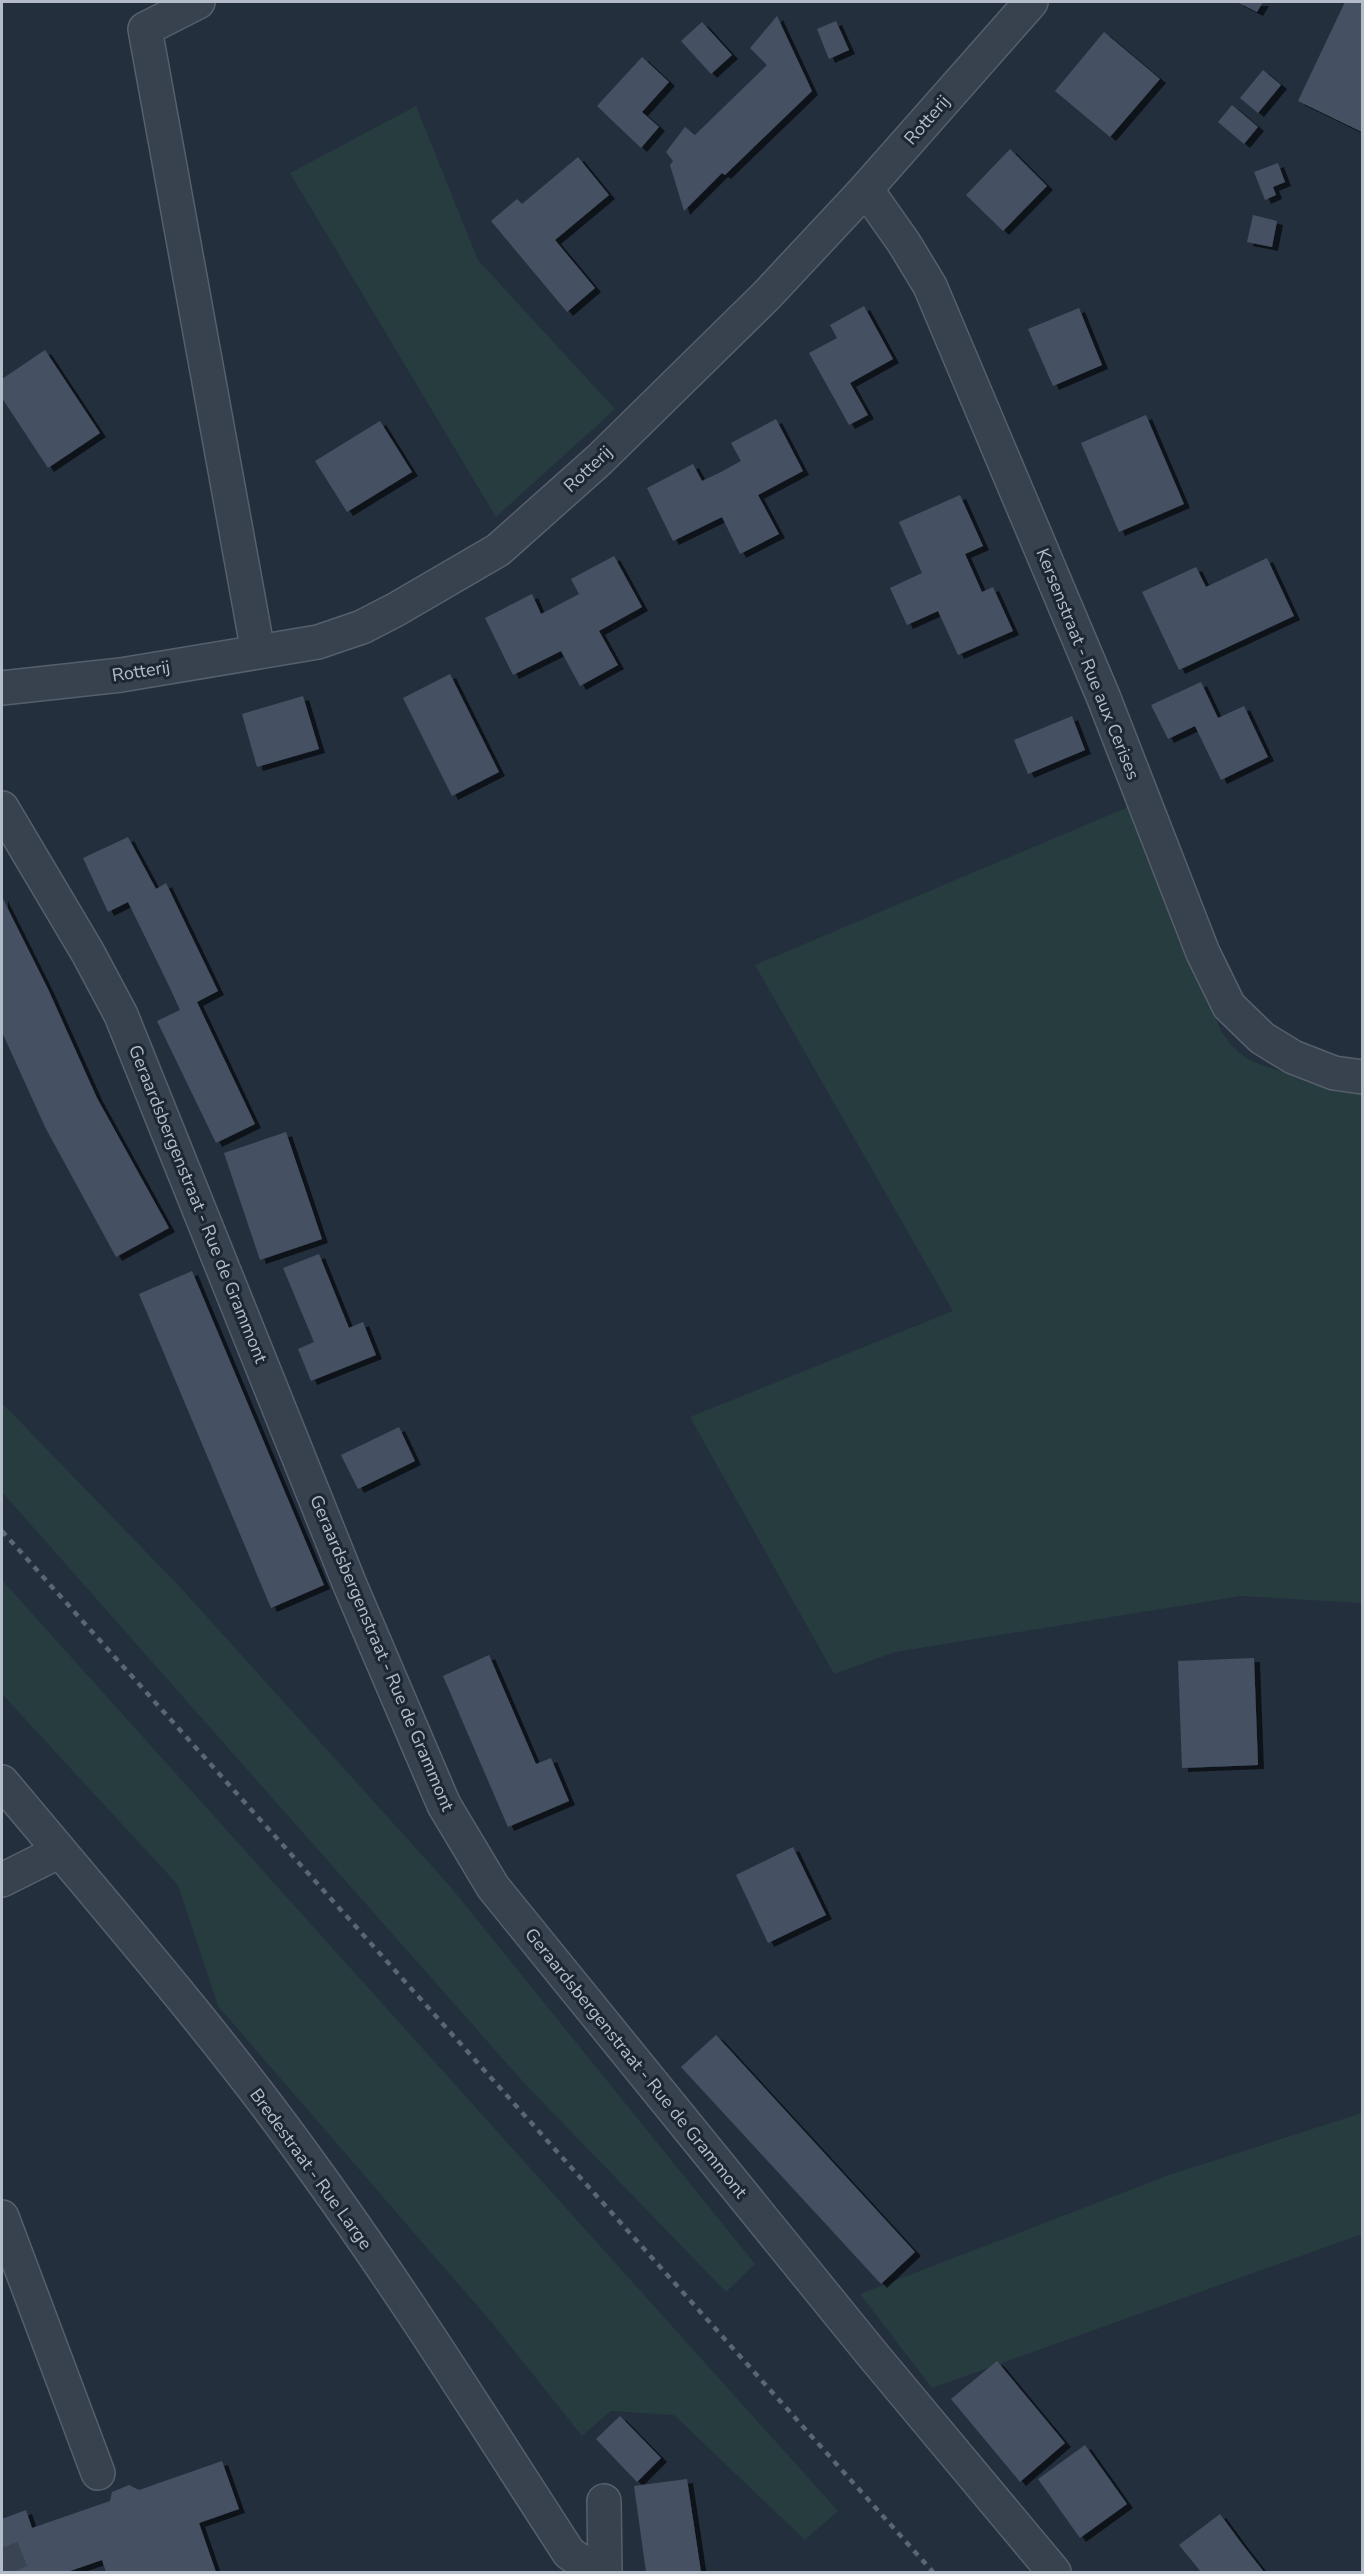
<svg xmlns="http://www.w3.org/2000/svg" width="1364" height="2574" viewBox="0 0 1364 2574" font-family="'Nunito Sans',sans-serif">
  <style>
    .green { fill: #263c3f }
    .building { fill: #455162; filter: url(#shadow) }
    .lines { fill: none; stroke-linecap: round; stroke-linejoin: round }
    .minor-tunnel { stroke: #3a4453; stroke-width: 33; stroke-dasharray: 33 16; stroke-linecap: butt }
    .minor-casing { stroke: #565f6c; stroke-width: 36 }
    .minor { stroke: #38414e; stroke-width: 33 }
    .rail { stroke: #5a6575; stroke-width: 4.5; stroke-dasharray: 6 6; stroke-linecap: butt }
    .labels { text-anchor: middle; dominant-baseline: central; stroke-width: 6; stroke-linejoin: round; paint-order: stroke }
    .street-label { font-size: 18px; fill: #b4bcc9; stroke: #1d2633 }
  </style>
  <defs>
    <filter id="shadow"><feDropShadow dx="6" dy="4" stdDeviation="0" flood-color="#0009"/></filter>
  </defs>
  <rect width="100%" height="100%" fill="#242f3e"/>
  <path class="green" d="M416 106 478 260 615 409 496 517 290 173Z
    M1128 807 1222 1033C1228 1040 1234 1049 1241 1054 1260 1071 1336 1084 1362 1087V1603L1241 1596 895 1652 834 1674 690 1417 953 1311 755 965Z
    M2 1403 180 1587 449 1885 755 2264 726 2292 525 2084 2 1492Z
    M2 1580 838 2511 805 2540 674 2415 611 2411 582 2436 492 2323 218 2006 178 1885 2 1694Z
    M1362 2113V2234L932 2388 860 2294 1169 2175Z"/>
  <path class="building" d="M1237 2H1263L1257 12Z
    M1345 2H1362V132L1298 101Z
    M777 16 812 91 725 175 722 173 684 211 670 165 673 161 666 152 685 127 695 135 767 65 750 48Z
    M836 21 849 50 829 59 817 29Z
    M702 22 732 55 711 74 681 41Z
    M1104 32 1160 79 1110 137 1055 91Z
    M642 57 669 82 642 112 659 127 641 148 597 106Z
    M1263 70 1281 85 1258 113 1240 98Z
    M1232 105 1258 127 1244 144 1218 122Z
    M1010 149 1047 186 1003 231 966 195Z
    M578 157 609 195 555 240 595 288 567 312 491 221 517 199 522 204Z
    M1278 163 1285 182 1273 187 1276 195 1265 200 1254 172Z
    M1253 215 1277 221 1272 247 1247 242Z
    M864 306 893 359 850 383 868 415 849 425 809 353 837 338 830 325Z
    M1079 308 1102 365 1053 386 1028 329Z
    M45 350 100 433 48 468 2 398V379Z
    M1146 415 1184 504 1119 532 1081 443Z
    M776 419 803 471 758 495 779 534 740 554 722 517 673 541 647 488 693 464 702 481 721 472 741 461 731 443Z
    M380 421 412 472 347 512 315 461Z
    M960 495 983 546 965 554 982 592 993 587 1013 631 958 655 938 611 907 625 890 588 922 573 899 522Z
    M614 556 642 607 599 631 618 665 580 686 561 651 513 675 485 618 532 594 541 614 579 594 571 579Z
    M1267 558 1294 616 1179 670 1142 592 1196 567 1206 587Z
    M450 674 499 772 452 796 403 698Z
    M1201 682 1218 718 1244 706 1268 757 1221 780 1195 726 1168 739 1151 705Z
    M303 696 319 749 257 767 242 714Z
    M1072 716 1085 750 1028 774 1014 740Z
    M128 837 156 889 166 883 218 991 197 1002 255 1124 216 1143 157 1021 180 1010 170 988 128 902 108 912 83 858Z
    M2 897 48 989 97 1098 169 1228 116 1257 45 1127 2 1032Z
    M286 1132 322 1239 260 1260 224 1153Z
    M319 1254 349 1328 363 1322 376 1355 311 1381 298 1349 314 1342 283 1268Z
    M192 1271 324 1585 271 1608 139 1294Z
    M399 1427 415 1461 358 1489 341 1455Z
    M489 1655 536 1764 551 1758 569 1801 508 1827 443 1676Z
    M1254 1658 1258 1765 1182 1768 1178 1661Z
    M793 1847 826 1915 768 1943 736 1875Z
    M716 2035 915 2252 881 2284 681 2067Z
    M997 2361 1065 2443 1020 2482 951 2399Z
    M620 2416 661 2458 637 2482 596 2439Z
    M1085 2445 1127 2504 1080 2538 1038 2479Z
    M222 2461 239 2509 199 2523 216 2572H106L102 2560 67 2572H2V2519L26 2510 32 2528 110 2501 112 2492 129 2485 139 2490Z
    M687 2479 701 2572H646L634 2486Z
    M1220 2514 1242 2544 1264 2572H1201L1179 2545Z"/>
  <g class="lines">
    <path class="minor-tunnel" d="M2 2548 12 2572"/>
    <defs>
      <path id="minor" d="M198 2 145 29 258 652
        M866 189 904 243 930 286 1103 696 1203 953 1229 1006 1262 1038 1293 1057 1334 1073 1362 1077
        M2 688 121 675 318 642 362 627 395 610 498 550 599 460 767 295 866 189 1031 2
        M2 808 88 953 121 1015 350 1585 444 1805 493 1887 872 2354 1054 2572
        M2 1782C109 1910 219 2036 316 2172 405 2295 486 2425 569 2553L596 2572
        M2 1880 60 1851
        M2 2217 98 2473
        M604 2501 605 2572"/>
    </defs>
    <use href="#minor" class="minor-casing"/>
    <use href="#minor" class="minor"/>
    <path class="rail" d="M2 1531 933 2572"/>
  </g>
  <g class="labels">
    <g class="street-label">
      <text transform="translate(927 120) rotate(-49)">Rotterij</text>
      <text transform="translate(588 469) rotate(-43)">Rotterij</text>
      <text transform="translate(1088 664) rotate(68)">Kersenstraat - Rue aux Cerises</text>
      <text transform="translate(141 671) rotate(-9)">Rotterij</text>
      <text transform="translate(198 1204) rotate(68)">Geraardsbergenstraat - Rue de Grammont</text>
      <text transform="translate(382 1653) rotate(67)">Geraardsbergenstraat - Rue de Grammont</text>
      <text transform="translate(636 2063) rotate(51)">Geraardsbergenstraat - Rue de Grammont</text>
      <text transform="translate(311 2169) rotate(54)">Bredestraat - Rue Large</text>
    </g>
  </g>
  <rect width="1364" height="2574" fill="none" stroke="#b4bcc9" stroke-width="6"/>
</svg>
